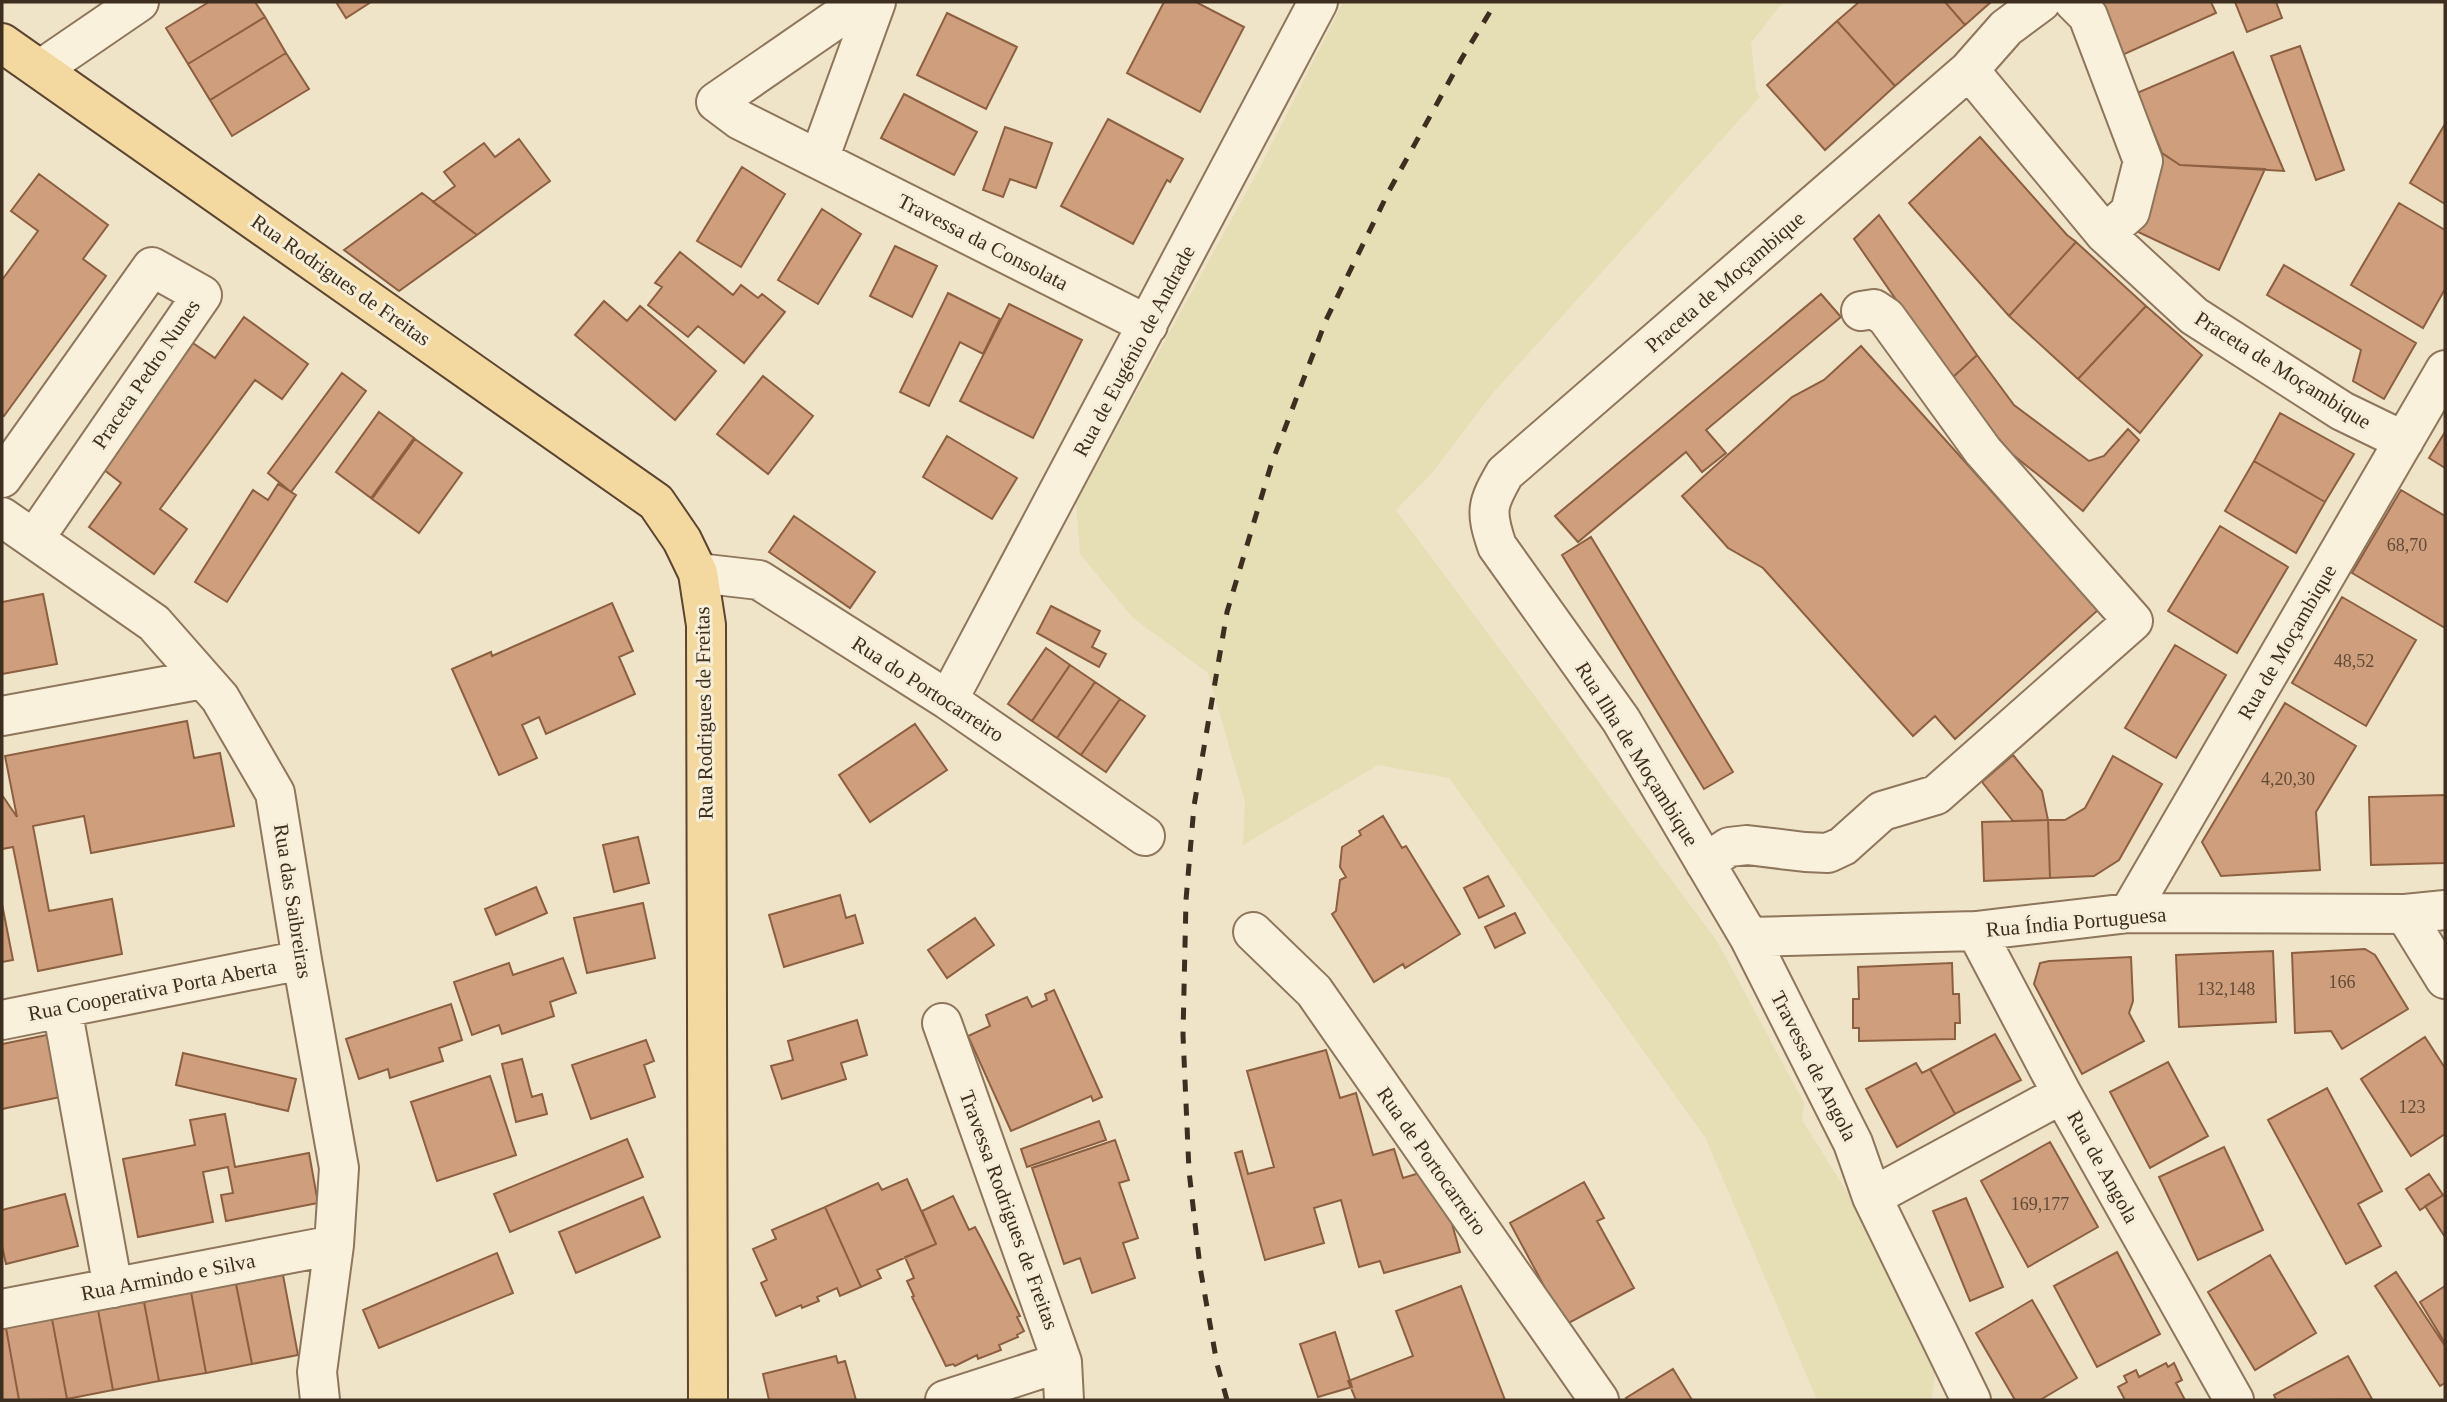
<svg xmlns="http://www.w3.org/2000/svg" width="2447" height="1402" viewBox="0 0 2447 1402" font-family="Georgia,serif">
  <style>
    .farmland { fill: #e6deb5 }
    .building { fill: #cf9f7d; stroke: #8d5f41; stroke-width: 2 }
    .lines { fill: none; stroke-linecap: round; stroke-linejoin: round }
    .minor-casing { stroke: #8d765c; stroke-width: 42 }
    .major-casing { stroke: #5b4430; stroke-width: 42 }
    .minor { stroke: #faf1dc; stroke-width: 38 }
    .major { stroke: #f3d9a0; stroke-width: 38 }
    .rail { stroke: #3d2e20; stroke-width: 5; stroke-dasharray: 12 12; stroke-linecap: butt }
    .labels { text-anchor: middle; dominant-baseline: central; stroke-width: 6; stroke-linejoin: round; paint-order: stroke }
    .number-label { font-size: 18px; fill: #624a37 }
    .street-label { font-size: 21px; fill: #3d2e20; stroke: #f7eed8 }
  </style>
  <rect width="100%" height="100%" fill="#f0e4c8"/>
  <path class="farmland" d="M1343 2H1783L1751 43 1756 90 1760 97 1492 394 1432 473 1396 510 1717 941 1804 1103 1802 1120 1941 1342 1931 1400H1817L1705 1137 1449 778 1378 765 1243 845 1245 802 1208 673 1133 618 1080 554 1076 503 1259 169Z"/>
  <path class="building" d="M209 2H255L265 17 188 64 166 28Z
    M336 2H371L346 18Z
    M1164 2H1196L1244 27 1200 112 1127 73Z
    M1859 2H1945L1965 25 1895 86 1837 21Z
    M1945 2H1991L1965 25Z
    M2095 2H2211L2216 13 2120 56Z
    M2235 2H2276L2282 18 2247 32Z
    M947 13 1017 47 986 109 917 75Z
    M265 17 286 53 210 100 188 64Z
    M1837 21 1895 86 1825 150 1767 85Z
    M2300 46 2344 170 2316 180 2271 56Z
    M2233 52 2284 171 2180 165 2162 153 2137 93Z
    M286 53 309 89 232 136 210 100Z
    M904 94 977 132 954 175 881 138Z
    M1108 119 1183 159 1170 182 1167 180 1133 244 1061 206Z
    M2445 124V204L2410 183Z
    M1005 127 1052 143 1036 188 1010 179 1003 197 983 190Z
    M1980 137 2067 235 2076 242 2009 316 1909 203Z
    M519 139 550 181 477 235 433 202 455 186 444 172 484 143 495 157Z
    M2162 153 2180 165 2265 169 2219 270 2134 230 2159 177Z
    M742 167 785 194 741 267 697 241Z
    M39 174 108 225 83 259 106 276 4 416 2 414V280L38 231 11 211Z
    M422 193 477 235 399 291 344 250Z
    M2399 203 2445 230V289L2423 328 2351 285Z
    M822 209 861 234 818 304 778 280Z
    M1879 215 1977 355 1951 379 1854 239Z
    M2076 242 2146 306 2078 379 2009 316Z
    M895 246 937 266 912 317 870 296Z
    M680 252 733 295 741 285 758 298 762 294 785 312 744 363 698 326 688 337 648 305 662 287 655 283Z
    M2284 265 2416 343 2384 399 2353 381 2361 350 2267 295Z
    M948 293 1000 319 983 354 960 342 929 406 900 392Z
    M1821 294 1841 317 1706 430 1726 453 1702 472 1686 452 1578 542 1555 516Z
    M604 301 627 321 640 306 716 371 675 420 575 335Z
    M1009 304 1082 340 1033 438 960 401Z
    M2146 306 2202 355 2140 433 2078 379Z
    M244 317 308 364 282 399 255 380 160 509 187 529 154 574 89 527 121 483 99 466 190 341 215 358Z
    M1861 346 2098 610 1955 739 1935 716 1913 736 1763 568 1728 548 1682 496 1792 397 1824 380Z
    M1977 355 2014 405 2089 461 2104 456 2128 429 2139 440 2083 511 1992 438 1951 379Z
    M342 373 366 391 291 492 268 473Z
    M763 376 813 416 768 474 717 434Z
    M379 412 414 438 371 498 336 472Z
    M2280 413 2354 454 2325 502 2254 461Z
    M2445 432V468L2429 458Z
    M947 436 1017 478 992 519 923 477Z
    M415 439 462 473 419 533 372 499Z
    M2254 461 2325 502 2296 553 2225 511Z
    M278 484 296 495 227 602 195 582 253 490 268 500Z
    M2401 490 2445 516V628L2352 573Z
    M794 516 875 572 850 608 769 552Z
    M2220 526 2288 567 2237 653 2168 611Z
    M1591 537 1733 772 1704 789 1562 555Z
    M43 594 57 664 2 674V602Z
    M2342 597 2416 640 2366 726 2292 683Z
    M612 603 633 651 619 657 635 694 546 734 539 717 522 725 537 758 499 775 452 669 491 652 492 656Z
    M1051 606 1100 631 1092 647 1106 654 1099 667 1037 633Z
    M2175 645 2226 675 2176 758 2125 728Z
    M1046 648 1070 665 1032 721 1008 704Z
    M1070 665 1095 682 1057 738 1032 721Z
    M1095 682 1120 699 1081 755 1057 738Z
    M1120 699 1145 716 1106 772 1081 755Z
    M2285 703 2356 746 2316 812 2320 870 2221 876 2202 842Z
    M187 721 194 758 220 753 234 826 91 853 84 816 33 826 49 911 112 899 122 954 38 971 13 847 2 849V795L17 817 5 756Z
    M915 724 947 770 870 822 839 775Z
    M2013 755 2042 791 2048 820 2013 821 1982 782Z
    M2113 756 2162 784 2119 860 2094 876 2050 878 2048 820H2065L2085 808Z
    M2445 795V863L2371 865 2369 797Z
    M1383 816 1402 848 1406 846 1460 934 1405 968 1403 964 1374 982 1332 914 1336 911 1340 880 1346 877 1340 867 1342 847 1361 835 1359 831Z
    M2048 820 2050 878 1984 881 1982 822Z
    M638 837 649 883 614 892 603 845Z
    M1488 876 1504 906 1479 918 1464 888Z
    M536 887 547 913 496 935 485 909Z
    M840 895 846 918 855 915 863 943 784 967 769 915Z
    M643 903 655 958 587 973 574 918Z
    M2 904 13 960 2 962Z
    M1515 913 1525 933 1495 948 1485 927Z
    M975 918 994 945 947 978 928 950Z
    M2365 949 2375 955 2408 1009 2342 1049 2331 1031 2295 1033 2292 953Z
    M2273 951 2276 1022 2179 1027 2176 955Z
    M2131 957 2133 1001 2129 1013 2144 1041 2082 1074 2034 984 2040 963 2049 961Z
    M563 958 576 993 550 1002 554 1016 502 1034 499 1025 472 1035 454 982 509 963 513 975Z
    M1952 963 1953 994H1959L1960 1023H1955V1039L1859 1041V1028H1853V999H1859L1858 967Z
    M1054 990 1102 1097 1093 1101 1091 1096 1011 1131 968 1036 990 1026 986 1015 1027 997 1032 1007 1047 1000 1045 994Z
    M451 1004 462 1040 439 1048 443 1061 390 1078 388 1069 359 1079 346 1039Z
    M857 1020 867 1055 841 1063 846 1079 782 1099 771 1066 793 1060 788 1041Z
    M57 1033 70 1095 2 1109V1044Z
    M1995 1034 2021 1080 1955 1114 1930 1069Z
    M2425 1037 2445 1068V1134L2411 1156 2361 1079Z
    M646 1040 654 1061 644 1065 655 1097 591 1119 572 1065Z
    M1326 1050 1340 1098 1356 1093 1373 1155 1394 1149 1403 1178 1436 1168 1460 1252 1384 1273 1380 1261 1359 1267 1341 1200 1314 1208 1324 1243 1265 1260 1235 1153 1242 1151 1248 1174 1274 1167 1247 1071Z
    M183 1053 296 1079 288 1111 176 1085Z
    M522 1059 532 1097 542 1094 547 1114 516 1122 502 1064Z
    M2168 1062 2208 1136 2150 1168 2110 1092Z
    M1916 1063 1922 1073 1930 1069 1955 1114 1897 1147 1866 1089Z
    M490 1076 516 1155 437 1181 411 1102Z
    M2327 1088 2382 1191 2358 1204 2381 1246 2346 1264 2268 1120Z
    M225 1114 235 1167 309 1153 318 1203 226 1221 221 1195 233 1193 228 1167 203 1172 213 1222 138 1237 123 1159 195 1145 190 1120Z
    M1099 1121 1106 1140 1027 1167 1021 1149Z
    M627 1139 643 1177 510 1232 494 1194Z
    M1115 1140 1129 1180 1119 1183 1138 1238 1123 1243 1135 1278 1092 1293 1080 1258 1064 1264 1032 1168Z
    M2050 1142 2098 1227 2028 1267 1981 1181Z
    M2224 1147 2263 1230 2198 1260 2159 1177Z
    M2429 1174 2443 1195 2420 1210 2406 1189Z
    M907 1179 936 1244 877 1270 881 1278 861 1287 825 1207 878 1183 882 1190Z
    M1584 1182 1604 1218 1597 1221 1634 1288 1565 1325 1510 1223Z
    M65 1194 78 1246 6 1264 2 1246V1210Z
    M2445 1194V1237L2425 1206Z
    M953 1196 969 1230 975 1227 982 1240 1020 1316 1017 1317 1024 1331 1017 1335 1018 1337 999 1345 1001 1350 978 1359 977 1355 955 1366 953 1364 946 1366 912 1297 914 1296 907 1281 914 1278 905 1257 936 1244 922 1211Z
    M643 1197 660 1237 576 1273 559 1232Z
    M1966 1198 2003 1287 1970 1301 1933 1211Z
    M825 1207 861 1287 840 1296 837 1288 817 1297 819 1301 802 1308 801 1305 776 1316 761 1283 767 1280 753 1249 776 1239 772 1230Z
    M2117 1252 2160 1334 2097 1367 2054 1286Z
    M497 1253 513 1293 379 1348 363 1310Z
    M2270 1255 2316 1333 2255 1370 2208 1292Z
    M2396 1272 2445 1346V1383L2440 1386 2375 1286Z
    M283 1275 298 1355 252 1364 236 1284Z
    M236 1284 252 1364 206 1373 191 1292Z
    M1461 1286 1505 1400H1356L1348 1381 1413 1356 1396 1311Z
    M2445 1286V1343L2420 1302Z
    M191 1292 206 1373 159 1381 144 1302Z
    M2032 1300 2077 1378 2040 1400H2015L1976 1333Z
    M144 1302 159 1381 113 1390 98 1310Z
    M98 1310 113 1390 67 1399 52 1319Z
    M52 1319 67 1399 19 1400 6 1328Z
    M6 1328 19 1400H2V1329Z
    M1335 1332 1352 1387 1318 1397 1300 1344Z
    M836 1356 838 1363 845 1361 856 1400H769L763 1374Z
    M2348 1356 2372 1399 2276 1400 2274 1395Z
    M2166 1363 2168 1367 2174 1363 2182 1380 2176 1383 2185 1400H2125L2118 1387 2127 1382 2124 1376 2136 1370 2139 1377Z
    M1673 1369 1692 1400H1628L1626 1398Z"/>
  <g class="lines">
    <defs>
      <path id="minor" d="M861 2 716 102 740 120 1148 325
        M2074 2 2088 16 2143 161 2130 212 2105 234
        M41 69 139 2
        M1969 70 2006 28 2041 2
        M819 159 876 2
        M2 478 152 267 202 295 34 539
        M2 517 154 623 220 698 275 793 302 960 339 1168 334 1245 317 1372 320 1400
        M698 573 759 580 948 700 1145 836
        M948 700 1318 2
        M2 716 203 679
        M1705 863 1729 847 1747 845 1805 852 1828 853 1843 846 1882 811 1936 795 2133 621 1983 451 1886 317 1874 309 1861 311
        M2129 913 2445 370
        M2405 914 2445 979
        M1976 931 2062 1094 2234 1400
        M1253 932 1314 991 1599 1400
        M1749 937 1976 931 2129 913 2405 914 2445 910
        M62 1008 113 1288
        M2 1020 302 960
        M942 1023 1062 1362 1064 1400
        M1872 1197 2062 1094
        M2 1309 334 1245
        M945 1400 1062 1362
        M1971 1400 1872 1197 1853 1143 1749 937 1621 720 1497 546C1485 511 1487 504 1505 473L1969 70 2105 234 2194 316 2342 411 2404 441"/>
      <path id="major" d="M2 43 656 502 682 540 698 573 706 625 708 1400"/>
    </defs>
    <use href="#minor" class="minor-casing"/>
    <use href="#major" class="major-casing"/>
    <use href="#minor" class="minor"/>
    <use href="#major" class="major"/>
    <path class="rail" d="M1227 1400 1217 1364 1200 1267 1189 1171 1183 1035 1186 900 1194 806 1227 612 1271 465 1326 320 1389 191 1462 58 1496 2"/>
  </g>
  <g class="labels">
    <g class="number-label">
      <text x="2407" y="545">68,70</text>
      <text x="2354" y="661">48,52</text>
      <text x="2288" y="779">4,20,30</text>
      <text x="2342" y="982">166</text>
      <text x="2226" y="989">132,148</text>
      <text x="2412" y="1107">123</text>
      <text x="2040" y="1204">169,177</text>
    </g>
    <g class="street-label">
      <text transform="translate(983 242) rotate(27)">Travessa da Consolata</text>
      <text transform="translate(341 280) rotate(35)">Rua Rodrigues de Freitas</text>
      <text transform="translate(1725 282) rotate(-41)">Praceta de Moçambique</text>
      <text transform="translate(1134 351) rotate(-62)">Rua de Eugénio de Andrade</text>
      <text transform="translate(2283 370) rotate(32)">Praceta de Moçambique</text>
      <text transform="translate(146 374) rotate(-56)">Praceta Pedro Nunes</text>
      <text transform="translate(2287 642) rotate(-60)">Rua de Moçambique</text>
      <text transform="translate(928 689) rotate(33)">Rua do Portocarreiro</text>
      <text transform="translate(704 713) rotate(-91)">Rua Rodrigues de Freitas</text>
      <text transform="translate(1637 754) rotate(58)">Rua Ilha de Moçambique</text>
      <text transform="translate(293 901) rotate(81)">Rua das Saibreiras</text>
      <text transform="translate(2076 922) rotate(-5)">Rua Índia Portuguesa</text>
      <text transform="translate(152 990) rotate(-11)">Rua Cooperativa Porta Aberta</text>
      <text transform="translate(1814 1066) rotate(63)">Travessa de Angola</text>
      <text transform="translate(1432 1161) rotate(55)">Rua de Portocarreiro</text>
      <text transform="translate(2103 1167) rotate(61)">Rua de Angola</text>
      <text transform="translate(1009 1210) rotate(70)">Travessa Rodrigues de Freitas</text>
      <text transform="translate(168 1277) rotate(-11)">Rua Armindo e Silva</text>
    </g>
  </g>
  <rect width="2447" height="1402" fill="none" stroke="#3d2e20" stroke-width="7"/>
</svg>
